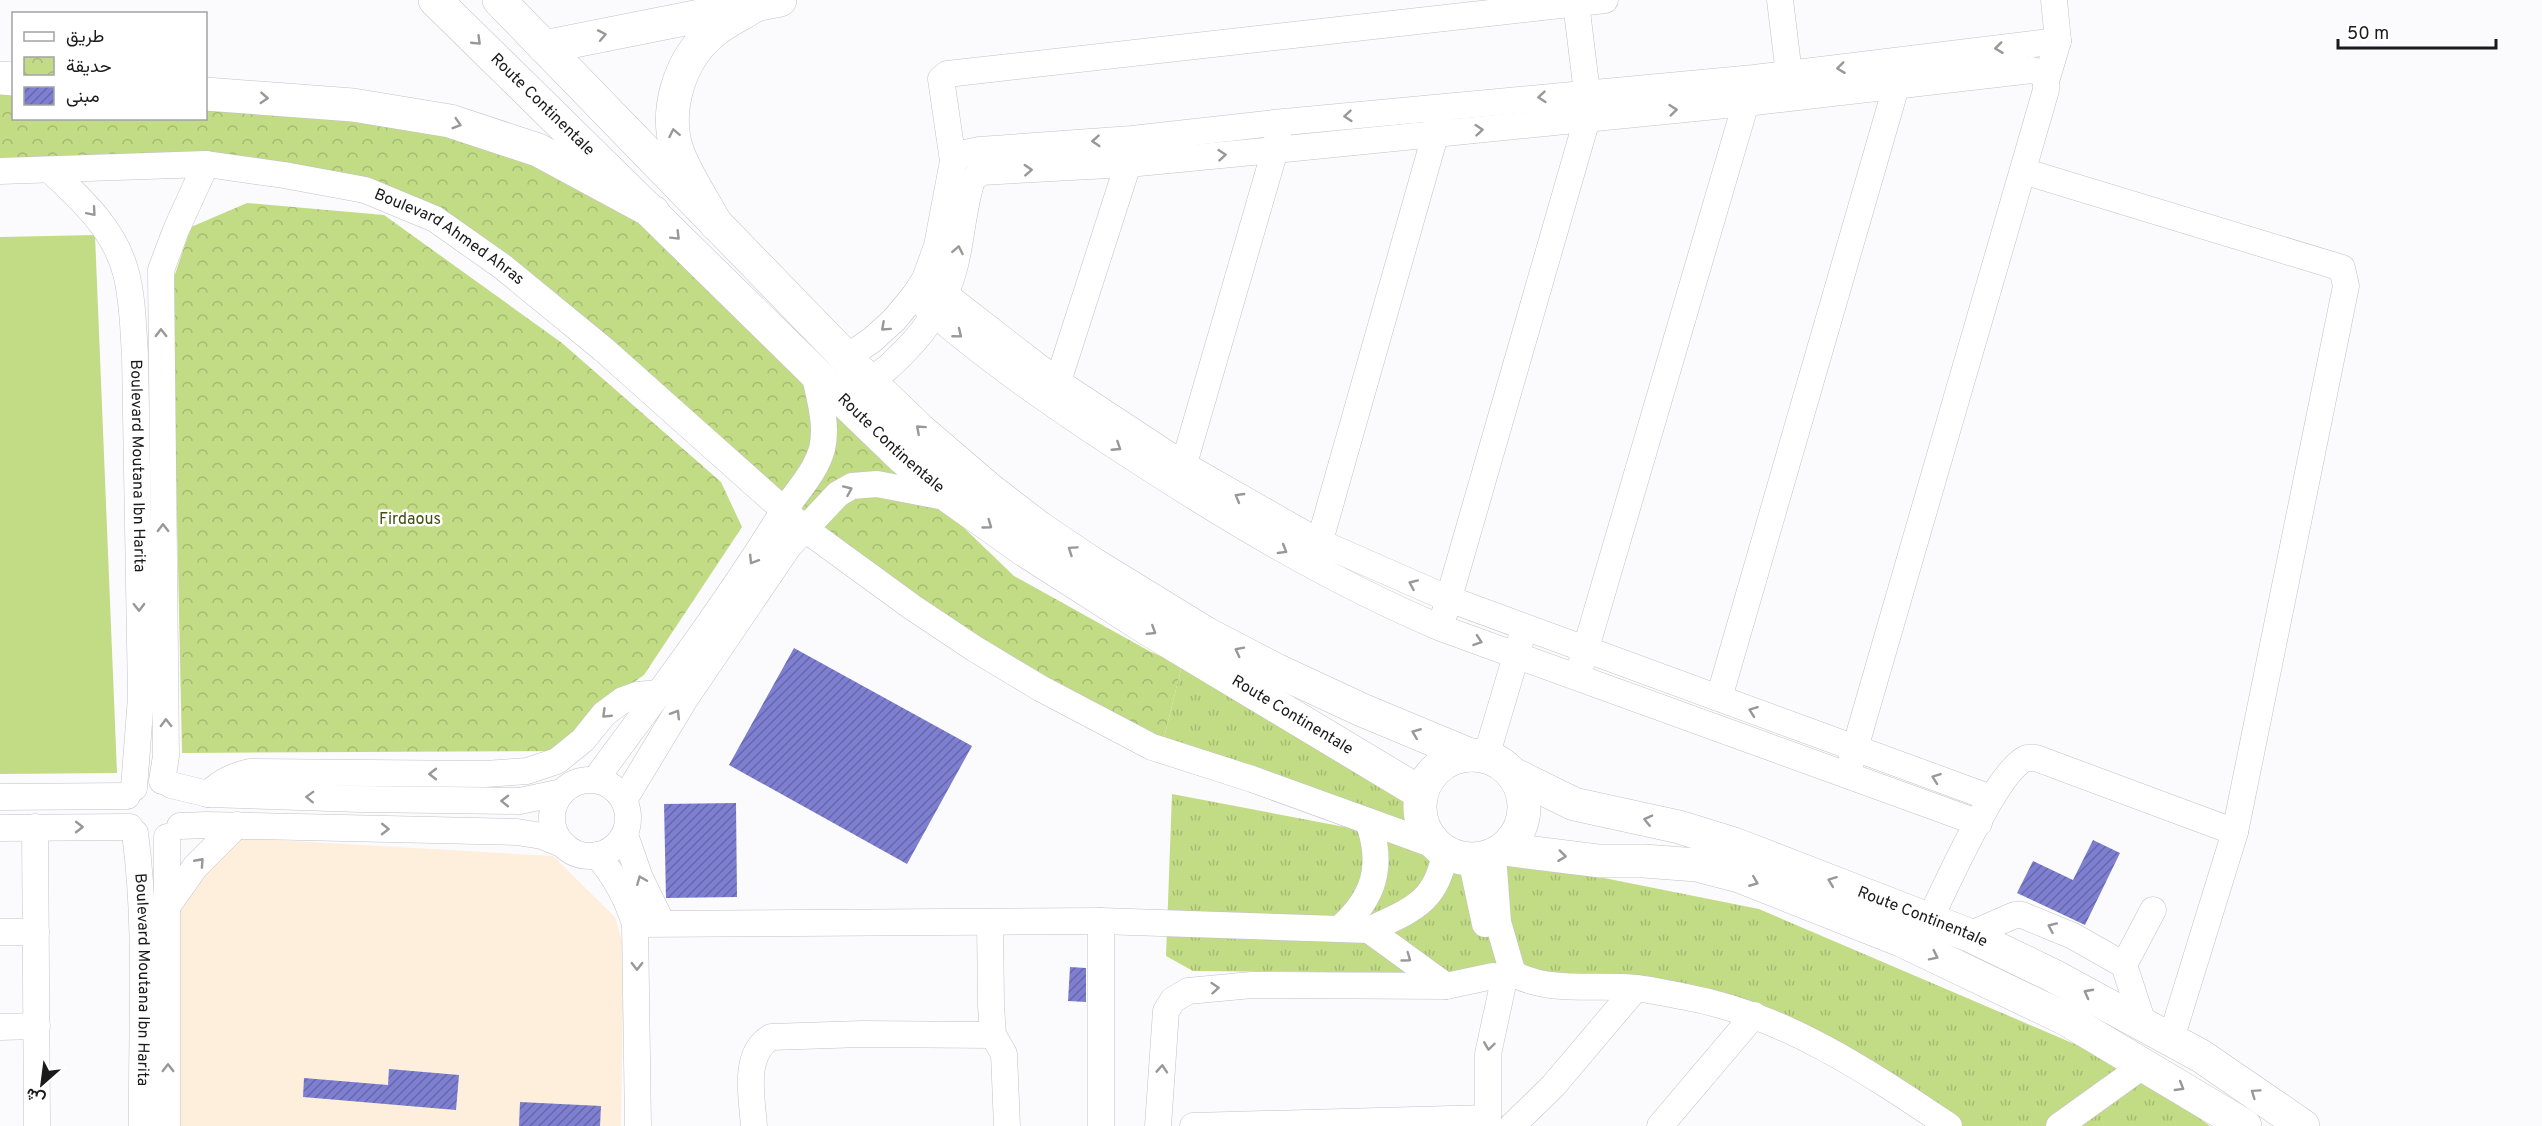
<svg xmlns="http://www.w3.org/2000/svg" width="2542" height="1126" viewBox="0 0 2542 1126" font-family="Overpass,Vazirmatn,sans-serif">
  <style>
    .education { fill: #fdefdc }
    .grass { fill: url(#grass-tufts) }
    .park { fill: url(#park-crowns) }
    .pitch { fill: #c2db85 }
    .building { fill: url(#building-hatch) }
    .lines { fill: none; stroke-linecap: round; stroke-linejoin: round }
    .minor-casing { stroke: #c2c2c8; stroke-width: 27 }
    .major-casing { stroke: #c2c2c8; stroke-width: 34 }
    .highway-casing { stroke: #c2c2c8; stroke-width: 34 }
    .minor { stroke: #fff; stroke-width: 26 }
    .major { stroke: #fff; stroke-width: 33 }
    .highway { stroke: #fff; stroke-width: 33 }
    .oneway { stroke: #989899 }
    .labels { text-anchor: middle; dominant-baseline: central; stroke-width: 5; stroke-linejoin: round; paint-order: stroke }
    .street-label { font-size: 16px; fill: #1a1a1c; stroke: #fff }
    .park-label { font-size: 16px; fill: #404f0c; stroke: #fff }
  </style>
  <defs>
    <pattern id="grass-tufts" width="24" height="20" patternUnits="userSpaceOnUse" patternTransform="scale(1.5)"><rect width="24" height="20" fill="#c2db85"/><path d="M3 7l-1-3M5 7V3M7 7l1-3M15 17l-1-3M17 17v-4M19 17l1-3" fill="none" stroke="#a6bb72"/></pattern>
    <pattern id="park-crowns" width="20" height="18" patternUnits="userSpaceOnUse" patternTransform="scale(1.5)"><rect width="20" height="18" fill="#c2db85"/><path d="M2 6a3 3 0 1 1 6 0M12 15a3 3 0 1 1 6 0" fill="none" stroke="#a6bb72"/></pattern>
    <pattern id="building-hatch" width="6" height="6" patternUnits="userSpaceOnUse" patternTransform="scale(1.5)"><rect width="6" height="6" fill="#7e7fd0"/><path d="M-1 1l2-2M0 6l6-6M5 7l2-2" fill="none" stroke="#6667a8"/></pattern>
  </defs>
  <rect width="100%" height="100%" fill="#fbfbfe"/>
  <path class="education" d="M223 837 553 856 615 917 624 948 621 1126H179L172 897Z"/>
  <path class="grass" d="M1182 665 1438 816 1437 827 1444 846 1759 909 2126 1066 2210 1126H1956L1743 1000 1563 974 1193 971 1166 956 1172 794 1424 842 1159 758Z"/>
  <path class="park" d="M0 87H13L14 118H206V97L450 121 639 202 933 498 1014 576 1151 652 1182 665 1159 758 979 662 435 219 284 175 0 171Z
    M247 203 384 215 562 343 721 482 742 527 644 675 611 698 564 751 182 753 172 283 191 227Z"/>
  <path class="pitch" d="M95 235 117 773 0 774V237Z"/>
  <path class="building" d="M794 648 972 746 907 864 729 765Z
    M736 803 737 897 666 898 664 804Z
    M2093 840 2120 853 2085 925 2017 893 2033 861 2073 880Z
    M1070 967 1086 968V1002L1068 1001Z
    M389 1069 459 1075 456 1110 303 1097 304 1078 388 1085Z
    M520 1102 601 1106 600 1126H519Z"/>
  <g class="lines">
    <defs>
      <g id="minor">
        <path d="M1780 0 1789 74"/>
        <path d="M953 161 965 153 979 150 1132 139 1274 123 1754 78 2058 41"/>
        <path id="s1" d="M0 171 206 164 284 175 365 190 435 219 503 267 603 349 805 529 912 607 975 649 1040 688 1152 747 1252 779 1437 846"/>
        <path id="s2" d="M51 171C82 200 115 230 126 273 133 300 133 328 135 355L141 697 134 788"/>
        <path d="M2023 171 2342 268 2346 286 2235 832 2171 1039"/>
        <path d="M925 279 1058 382 1184 465 1319 542 1449 599 1991 798"/>
        <path d="M914 296C980 355 1052 405 1126 453 1227 519 1330 581 1441 628L1979 823"/>
        <path d="M847 357 872 340 894 320 914 296 925 279 937 246 953 161 941 79 947 74 1605 0"/>
        <path d="M868 380C883 374 893 363 904 352 928 328 947 299 955 265 962 237 963 208 972 180L981 172 1128 164 1275 150 1746 103 2032 70 2041 73 2046 81"/>
        <path d="M1053 397 1128 164 1131 149"/>
        <path d="M1179 481 1275 150 1278 135"/>
        <path d="M1315 558 1440 118"/>
        <path d="M1444 615 1587 119V93L1576 3"/>
        <path d="M1581 665 1750 89"/>
        <path d="M1719 698 1896 87 1897 73"/>
        <path d="M1486 757 1521 639"/>
        <path d="M1851 762 2046 90V81L2058 41 2054 0"/>
        <path d="M595 780C659 693 724 607 781 515 795 493 815 474 822 449 828 424 819 397 814 372"/>
        <circle cx="590" cy="818" r="38"/>
        <path d="M162 781 166 756 161 270 176 230 206 164"/>
        <path d="M171 785 208 794 360 799 520 801 562 792"/>
        <path d="M208 794C221 782 232 776 250 772L485 774 527 771 557 761 583 740 604 714 623 700 637 695 659 693"/>
        <path d="M0 797 127 796"/>
        <path d="M624 800 685 699 789 546 838 494 852 486 877 484 950 498"/>
        <path d="M180 826 206 825 517 832 542 836 564 845"/>
        <path d="M35 827 37 1126"/>
        <path d="M0 828 130 827"/>
        <path id="s3" d="M135 833C148 929 141 1029 142 1126"/>
        <path d="M625 835 640 878 662 923"/>
        <path d="M167 837V1126"/>
        <path d="M597 855C615 876 627 898 635 924L638 1126"/>
        <path d="M1493 855 1498 922 1511 967"/>
        <path d="M1471 859 1485 924"/>
        <path d="M169 904 195 867 237 825"/>
        <path d="M1930 919C1945 888 1998 768 2027 758 2030 758 2033 758 2036 758L2235 832"/>
        <path d="M1101 921V1126"/>
        <path d="M990 922 991 1005 993 1035 1004 1054 1007 1126"/>
        <path d="M635 924 1101 921 1369 930C1411 910 1437 903 1445 852"/>
        <path d="M1339 929C1375 898 1384 865 1368 821"/>
        <path d="M1369 930 1446 986"/>
        <path d="M0 932H36"/>
        <path d="M1969 935 2015 915H2022L2073 936 2124 965 2143 1023"/>
        <path d="M2124 965 2153 910"/>
        <path d="M1516 975C1553 993 1596 984 1636 988 1653 990 1670 994 1686 997 1784 1015 1867 1071 1949 1126"/>
        <path d="M0 1027 37 1026"/>
        <path d="M754 1126C752 1098 742 1054 771 1037L862 1034 993 1035"/>
        <path d="M1158 1126 1166 1011 1173 1000 1188 991 1252 985 1446 986 1493 976"/>
        <path d="M1193 1126 1488 1118"/>
        <path d="M1488 1126V1054L1502 989"/>
        <path d="M1512 1126 1553 1086 1636 988"/>
        <path d="M1660 1126 1754 1015"/>
        <path d="M2059 1126 2144 1065"/>
      </g>
      <g id="major">
        <path id="s4" d="M435 0 814 372 901 456 951 498 1023 549 1148 629 1421 793"/>
        <path d="M499 0 868 380 920 430 990 490 1038 527 1093 564 1207 634 1276 670 1362 710 1470 755"/>
        <circle cx="1472" cy="807" r="52"/>
        <path id="s5" d="M1513 774 1574 804 1679 827 1734 844 1969 935 2052 975 2201 1056 2303 1126"/>
        <path d="M1504 849 1599 861H1644L1697 865 1739 876 1903 941 2066 1019 2245 1126"/>
      </g>
      <path id="highway" d="M544 47 780 0
        M0 78 14 79
        M206 94 353 105 450 121 538 150 653 212
        M716 224C704 201 685 174 677 150 664 110 680 58 713 32 725 21 742 14 756 5"/>
    </defs>
    <use href="#minor" class="minor-casing"/>
    <use href="#major" class="major-casing"/>
    <use href="#highway" class="highway-casing"/>
    <use href="#minor" class="minor"/>
    <use href="#major" class="major"/>
    <use href="#highway" class="highway"/>
  </g>
  <defs><path id="oneway-chevron" d="M-2-3.5L2.5 0L-2 3.5" fill="none" stroke-width="1.6" stroke-linecap="round" stroke-linejoin="round" transform="scale(1.5)"/></defs>
  <g class="oneway">
    <use href="#oneway-chevron" transform="translate(602 35) rotate(-11)"/>
    <use href="#oneway-chevron" transform="translate(477 41) rotate(44)"/>
    <use href="#oneway-chevron" transform="translate(1999 48) rotate(173)"/>
    <use href="#oneway-chevron" transform="translate(1841 68) rotate(173)"/>
    <use href="#oneway-chevron" transform="translate(1542 97) rotate(175)"/>
    <use href="#oneway-chevron" transform="translate(264 98) rotate(4)"/>
    <use href="#oneway-chevron" transform="translate(1673 110) rotate(-6)"/>
    <use href="#oneway-chevron" transform="translate(1348 116) rotate(175)"/>
    <use href="#oneway-chevron" transform="translate(457 124) rotate(17)"/>
    <use href="#oneway-chevron" transform="translate(1479 130) rotate(-5)"/>
    <use href="#oneway-chevron" transform="translate(674 133) rotate(-101)"/>
    <use href="#oneway-chevron" transform="translate(1096 141) rotate(176)"/>
    <use href="#oneway-chevron" transform="translate(1222 155) rotate(-5)"/>
    <use href="#oneway-chevron" transform="translate(1028 170) rotate(-3)"/>
    <use href="#oneway-chevron" transform="translate(92 212) rotate(49)"/>
    <use href="#oneway-chevron" transform="translate(676 236) rotate(45)"/>
    <use href="#oneway-chevron" transform="translate(958 250) rotate(-79)"/>
    <use href="#oneway-chevron" transform="translate(885 327) rotate(138)"/>
    <use href="#oneway-chevron" transform="translate(161 333) rotate(-91)"/>
    <use href="#oneway-chevron" transform="translate(958 334) rotate(39)"/>
    <use href="#oneway-chevron" transform="translate(920 429) rotate(-138)"/>
    <use href="#oneway-chevron" transform="translate(1117 447) rotate(33)"/>
    <use href="#oneway-chevron" transform="translate(848 490) rotate(-24)"/>
    <use href="#oneway-chevron" transform="translate(1239 497) rotate(-150)"/>
    <use href="#oneway-chevron" transform="translate(988 525) rotate(36)"/>
    <use href="#oneway-chevron" transform="translate(163 528) rotate(-91)"/>
    <use href="#oneway-chevron" transform="translate(1072 550) rotate(-146)"/>
    <use href="#oneway-chevron" transform="translate(1283 550) rotate(31)"/>
    <use href="#oneway-chevron" transform="translate(753 560) rotate(122)"/>
    <use href="#oneway-chevron" transform="translate(1413 584) rotate(-156)"/>
    <use href="#oneway-chevron" transform="translate(139 607) rotate(89)"/>
    <use href="#oneway-chevron" transform="translate(1152 631) rotate(32)"/>
    <use href="#oneway-chevron" transform="translate(1478 641) rotate(19)"/>
    <use href="#oneway-chevron" transform="translate(1239 651) rotate(-153)"/>
    <use href="#oneway-chevron" transform="translate(1753 711) rotate(-160)"/>
    <use href="#oneway-chevron" transform="translate(606 714) rotate(136)"/>
    <use href="#oneway-chevron" transform="translate(676 714) rotate(-58)"/>
    <use href="#oneway-chevron" transform="translate(166 723) rotate(-91)"/>
    <use href="#oneway-chevron" transform="translate(1416 733) rotate(-158)"/>
    <use href="#oneway-chevron" transform="translate(433 774) rotate(-180)"/>
    <use href="#oneway-chevron" transform="translate(1936 778) rotate(-160)"/>
    <use href="#oneway-chevron" transform="translate(310 797) rotate(-178)"/>
    <use href="#oneway-chevron" transform="translate(505 801) rotate(-179)"/>
    <use href="#oneway-chevron" transform="translate(1648 820) rotate(-167)"/>
    <use href="#oneway-chevron" transform="translate(79 827)"/>
    <use href="#oneway-chevron" transform="translate(385 829) rotate(1)"/>
    <use href="#oneway-chevron" transform="translate(1562 856) rotate(7)"/>
    <use href="#oneway-chevron" transform="translate(200 862) rotate(-48)"/>
    <use href="#oneway-chevron" transform="translate(641 880) rotate(-112)"/>
    <use href="#oneway-chevron" transform="translate(1832 881) rotate(-159)"/>
    <use href="#oneway-chevron" transform="translate(1754 882) rotate(22)"/>
    <use href="#oneway-chevron" transform="translate(2052 927) rotate(-156)"/>
    <use href="#oneway-chevron" transform="translate(1934 956) rotate(26)"/>
    <use href="#oneway-chevron" transform="translate(1407 958) rotate(36)"/>
    <use href="#oneway-chevron" transform="translate(637 966) rotate(90)"/>
    <use href="#oneway-chevron" transform="translate(1215 988) rotate(-5)"/>
    <use href="#oneway-chevron" transform="translate(2088 993) rotate(-152)"/>
    <use href="#oneway-chevron" transform="translate(1489 1046) rotate(98)"/>
    <use href="#oneway-chevron" transform="translate(168 1068) rotate(-90)"/>
    <use href="#oneway-chevron" transform="translate(1162 1069) rotate(-86)"/>
    <use href="#oneway-chevron" transform="translate(2180 1087) rotate(31)"/>
    <use href="#oneway-chevron" transform="translate(2255 1093) rotate(-145)"/>
  </g>
  <g class="labels">
    <g class="street-label">
      <text stroke="none"><textPath href="#s4" startOffset="150">Route Continentale</textPath></text>
      <text stroke="none"><textPath href="#s1" startOffset="464">Boulevard Ahmed Ahras</textPath></text>
      <text stroke="none"><textPath href="#s4" startOffset="636">Route Continentale</textPath></text>
      <text stroke="none"><textPath href="#s2" startOffset="322">Boulevard Moutana Ibn Harita</textPath></text>
      <text stroke="none"><textPath href="#s4" startOffset="1122">Route Continentale</textPath></text>
      <text stroke="none"><textPath href="#s5" startOffset="435">Route Continentale</textPath></text>
      <text stroke="none"><textPath href="#s3" startOffset="147">Boulevard Moutana Ibn Harita</textPath></text>
    </g>
    <g class="park-label">
      <text x="410" y="520">Firdaous</text>
    </g>
  </g>
  <rect x="12" y="12" width="195" height="108" fill="#ffffff" stroke="#a3a3a4" stroke-width="1.5"/>
  <rect x="24" y="32" width="30" height="9" fill="#ffffff" stroke="#a3a3a4" stroke-width="1.5"/>
  <text x="66" y="42" font-size="18" fill="#1a1a1c">طريق</text>
  <rect x="24" y="57" width="30" height="18" fill="url(#park-crowns)" stroke="#a3a3a4" stroke-width="1.5"/>
  <text x="66" y="72" font-size="18" fill="#1a1a1c">حديقة</text>
  <rect x="24" y="87" width="30" height="18" fill="url(#building-hatch)" stroke="#a3a3a4" stroke-width="1.5"/>
  <text x="66" y="102" font-size="18" fill="#1a1a1c">مبنى</text>
  <g transform="translate(42 1084) rotate(208)" stroke="#ffffff" stroke-width="4.5" paint-order="stroke">
  <path d="M0-4.5L10 22L0 15L-10 22Z" fill="#1a1a1c"/>
  <text y="-9" font-size="16" font-weight="bold" text-anchor="middle" fill="#1a1a1c">ش</text>
  </g>
  <path d="M2338 39v9h158v-9" fill="none" stroke="#1a1a1c" stroke-width="3"/>
  <text x="2347" y="39" font-size="18" fill="#1a1a1c" stroke="#ffffff" stroke-width="4.5" paint-order="stroke">50 m</text>
</svg>
